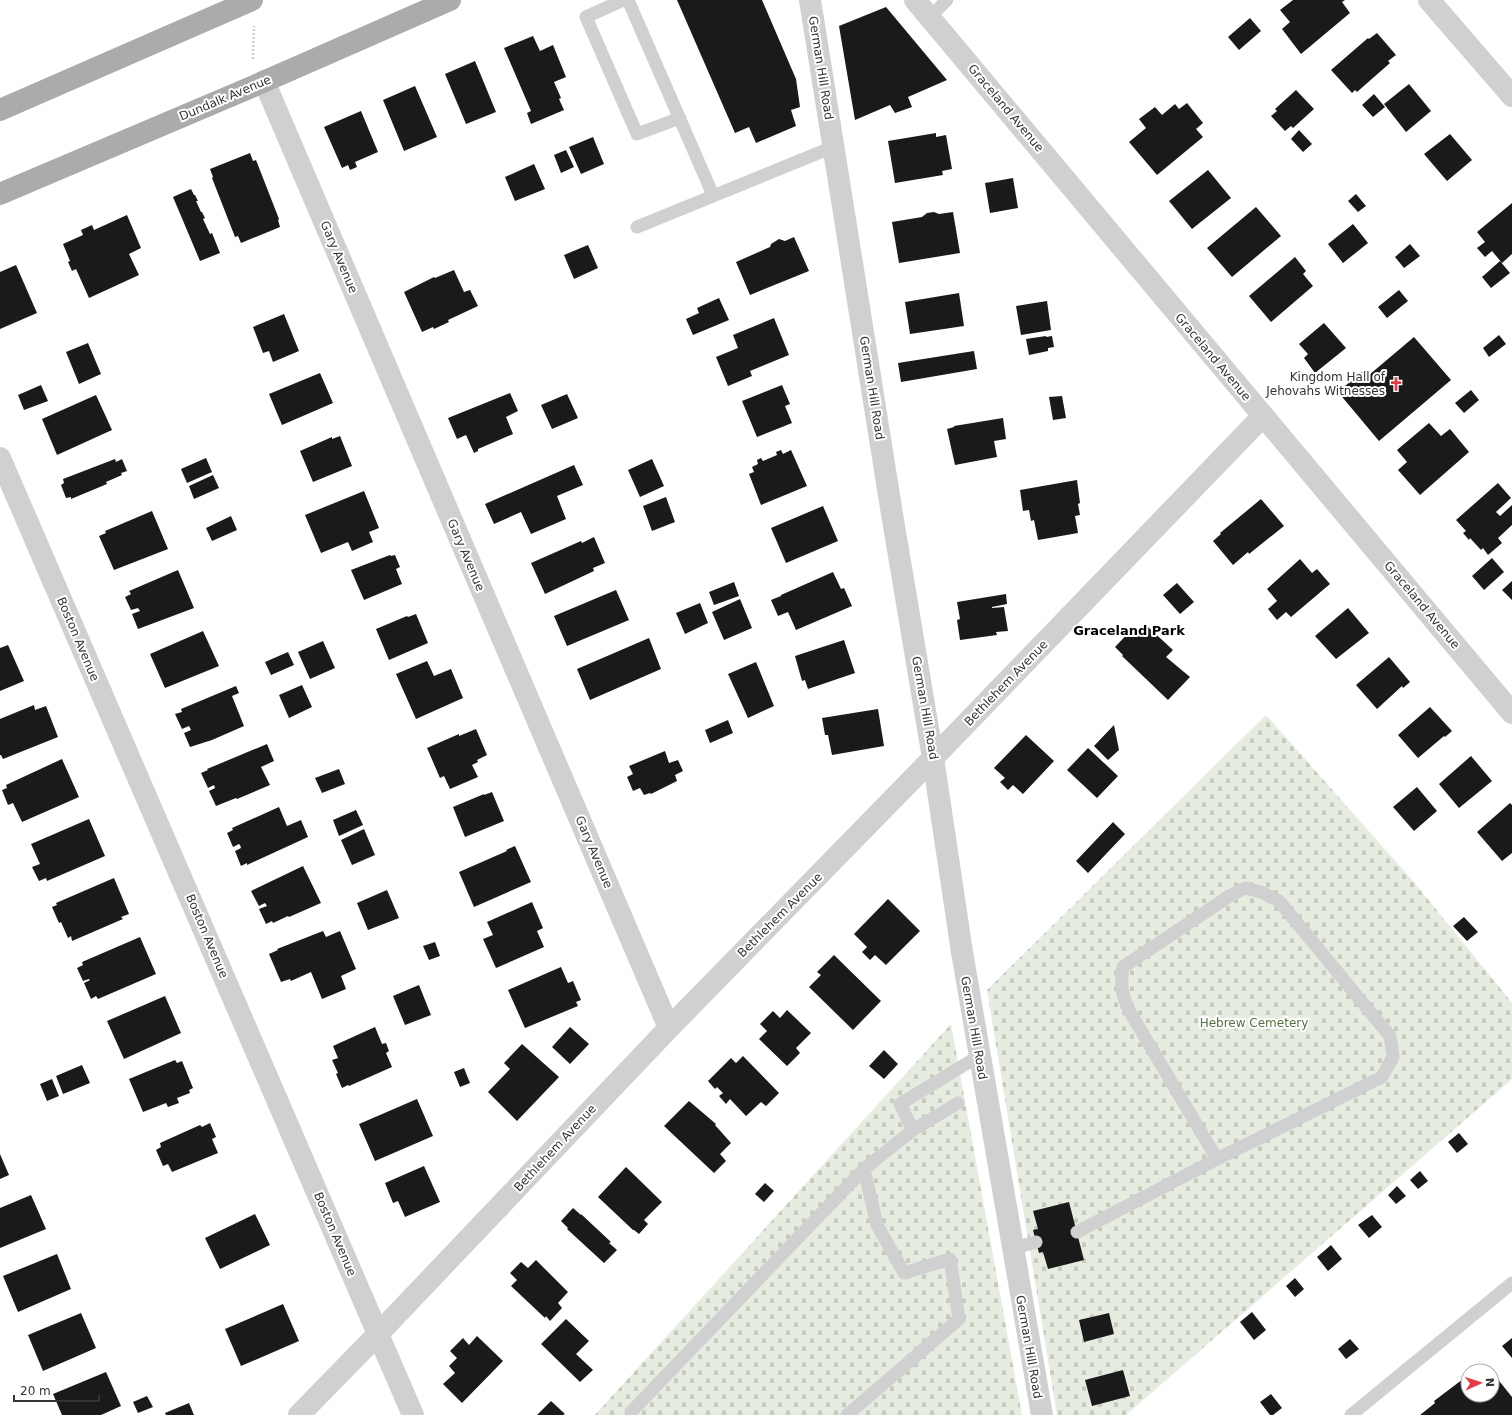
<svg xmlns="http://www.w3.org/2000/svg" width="1512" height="1415" viewBox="0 0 1512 1415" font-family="'DejaVu Sans',sans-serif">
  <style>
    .cemetery { fill: url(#cemetery-stones) }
    .building { fill: #1a1a1a }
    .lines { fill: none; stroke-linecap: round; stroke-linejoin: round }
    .path { stroke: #cdcdcd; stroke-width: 2.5; stroke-dasharray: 2 2; stroke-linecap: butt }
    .service { stroke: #d0d0d0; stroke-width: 13 }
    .minor { stroke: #d0d0d0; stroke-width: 22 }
    .tertiary { stroke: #d0d0d0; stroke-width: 22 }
    .primary { stroke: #ababab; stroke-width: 22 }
    .labels { text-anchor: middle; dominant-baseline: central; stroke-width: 4; stroke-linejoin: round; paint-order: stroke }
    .street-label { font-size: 12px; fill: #333; stroke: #fff }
    .poi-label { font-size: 12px; fill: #333; stroke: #fff; text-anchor: end }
    .park-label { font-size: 12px; fill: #56703f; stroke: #fff }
    .neighbourhood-label { font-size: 13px; font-weight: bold; fill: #000; stroke: #fff }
  </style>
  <defs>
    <pattern id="cemetery-stones" width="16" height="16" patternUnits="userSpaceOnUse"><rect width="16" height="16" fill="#e6ecdf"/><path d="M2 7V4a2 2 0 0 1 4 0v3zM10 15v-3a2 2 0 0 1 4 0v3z" fill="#c6cbc0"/></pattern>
  </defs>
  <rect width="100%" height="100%" fill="#fff"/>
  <path class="cemetery" d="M1266 715 1413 881 1512 1003V1079L1126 1415H1057L987 990Z
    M951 1024 1022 1415H595Z"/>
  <path class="building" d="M677 0H762L796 79 800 107 791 110 796 126 756 143 749 127 735 133Z
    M1293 0H1345L1342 2 1350 13 1301 54 1282 29 1290 22 1280 10Z
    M886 7 947 80 908 97 912 107 895 113 890 105 855 120 839 26Z
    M1250 18 1261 31 1239 50 1228 37Z
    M1377 33 1396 55 1388 61 1390 63 1357 92 1355 90 1352 93 1331 70 1368 38 1369 39Z
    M533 36 540 51 553 45 566 77 554 82 561 98 559 99 564 110 531 124 527 113 531 111 504 48Z
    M475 61 496 112 466 124 445 74Z
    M1409 84 1431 111 1406 132 1384 104Z
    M415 86 437 137 404 151 383 100Z
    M1296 90 1314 109 1293 128 1291 126 1285 131 1271 116 1277 111 1275 109Z
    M1374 94 1385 107 1373 117 1362 105Z
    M1187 103 1203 123 1196 129 1203 137 1157 175 1129 142 1146 128 1139 119 1155 107 1162 115 1175 104 1179 109Z
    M361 111 378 152 355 162 357 167 350 170 348 165 342 168 324 127Z
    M1299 130 1312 144 1303 152 1291 139Z
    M936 133V137L946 135 952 169 942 171 943 175 895 183 888 141Z
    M1450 134 1472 160 1447 181 1424 154Z
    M593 137 604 164 581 174 569 147Z
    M566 150 574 167 561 173 554 155Z
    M250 153 253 161 256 160 279 219 278 220 280 227 241 243 238 236 235 237 212 178 213 177 210 169Z
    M534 164 545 189 515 201 505 177Z
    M1208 170 1231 198 1192 229 1169 201Z
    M1013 178 1018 208 990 213 985 183Z
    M191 189 194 195H195L198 201H196L201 212H202L205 218 203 219 210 234 212 233 220 253 200 261 173 197Z
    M1356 194 1366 206 1358 212 1348 201Z
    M1512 203V254L1502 263 1492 251 1485 257 1477 248 1485 242 1477 232Z
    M1256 207 1281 236 1232 277 1207 248Z
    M934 212 939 214 953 212 960 253 899 263 892 222 922 217 927 213Z
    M127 215 141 248 129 254 139 275 89 298 76 269 72 271 68 262 70 261 63 244 83 235 81 230 92 225 94 230Z
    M1353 224 1368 243 1343 263 1328 244Z
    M794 237 809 271 750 295 736 262 770 247 771 244 779 239 785 241Z
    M1410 244 1420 256 1404 268 1395 257Z
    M588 245 598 268 574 279 564 255Z
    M1295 257 1306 271 1303 274 1313 286 1271 322 1249 296Z
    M1500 261 1510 273 1491 288 1482 277Z
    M16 265 37 313 0 329V272Z
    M454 270 464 292 470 290 478 306 448 320 449 322 434 329 433 327 422 332 404 292 434 277 435 278Z
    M1399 290 1408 301 1387 318 1378 307Z
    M959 293 964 326 910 334 905 302Z
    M719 298 729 320 693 335 686 319 699 313 697 308Z
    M1047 301 1051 330 1021 335 1016 306Z
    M284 314 299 351 273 362 269 351 263 353 253 327Z
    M774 318 789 355 750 371 752 376 728 386 716 357 738 348 733 335Z
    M1324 323 1346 348 1315 373 1304 358 1308 354 1299 344Z
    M1499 335 1506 344 1489 357 1483 348Z
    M1046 336V337L1052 336 1054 347 1048 348V351L1029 355 1026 339Z
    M1414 337 1451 380 1379 441 1338 392 1364 370 1369 375Z
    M88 343 101 374 79 384 66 352Z
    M974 351 977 369 901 382 898 363Z
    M320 373 333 403 282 425 269 394Z
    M41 385 48 401 24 410 18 395Z
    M782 385 790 404 785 406 792 423 757 437 742 401Z
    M1471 390 1479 400 1464 413 1455 403Z
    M510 393 518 411 506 417 513 434 478 449V451L474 453 466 435 457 439 448 418Z
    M567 394 578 418 552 429 541 405Z
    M96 395 112 430 57 455 42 419Z
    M1062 396 1066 418 1053 420 1049 397Z
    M1003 418 1006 439 994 441 997 457 955 465 947 429 954 427V426Z
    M1429 423 1441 436 1450 429 1469 452 1420 495 1398 470 1407 462 1397 450Z
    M340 436 352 466 313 482 300 451 332 437V439Z
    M781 450 783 454 791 450 807 486 761 505 749 474 754 472 752 467 758 464 757 460 761 458 763 461 777 455 776 452Z
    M206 458 212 472 187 483 181 469Z
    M115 459 116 462 122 459 127 471 121 473 122 475 106 482 107 484 71 499V497L66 498 61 485 64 483 63 479Z
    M652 459 664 486 640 497 628 470Z
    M574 465 583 485 557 496 566 519 531 534 521 512 494 524 485 504Z
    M213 475 219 488 194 499 189 486Z
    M1077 480 1080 503 1078 504 1080 515 1075 516 1078 533 1038 540 1034 520 1031 521 1029 510 1023 511 1020 490Z
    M1498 483 1511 498 1496 512 1500 516 1512 505V525L1498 538 1502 543 1488 555 1483 548 1481 550 1470 538 1469 540 1463 533 1466 531 1456 520Z
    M364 491 379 528 369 532 373 542 352 551 348 542 321 553 305 515Z
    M666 497 675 522 652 531 643 506Z
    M1261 499 1284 526 1249 554 1248 552 1233 565 1213 541 1221 534 1220 533Z
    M823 506 838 541 786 563 771 528Z
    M152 511 168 549 114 570 99 536 106 533 105 531Z
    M231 516 237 530 212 541 206 528Z
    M594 537 605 563 593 568 594 571 545 594 531 563 581 541 582 543Z
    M390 555 391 556 395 555 400 567 396 569 402 584 364 600 351 570Z
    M1492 558 1504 572 1484 590 1472 576Z
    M1300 559 1312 573 1317 569 1330 584 1291 617 1286 612 1277 620 1268 609 1277 601 1267 589Z
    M178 570 194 608 138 629 132 614 140 611 138 608 131 610 125 597 131 594 129 591Z
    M833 572 841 589 844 588 852 606 796 630 788 612 778 616 771 600 781 596V595Z
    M1512 581V600L1502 590Z
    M734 582 739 596 714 605 709 592Z
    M1177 583 1194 602 1180 614 1163 595Z
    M616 590 629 620 567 646 554 616Z
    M1006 594 1007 604 992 607V608L1004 607 1008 631 996 632 997 635 960 640 957 620 960 619 957 602Z
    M740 599 752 628 724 640 712 612Z
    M700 603 708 623 685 634 676 613Z
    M1348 608 1369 633 1336 659 1315 636Z
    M416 614 428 643 389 660 376 629 407 616 408 617Z
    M1135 626 1142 633 1148 627 1173 650 1166 657 1190 677 1168 700 1122 656 1123 655 1115 647Z
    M203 631 219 666 165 688 150 654Z
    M649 638 661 669 590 700 577 669Z
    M844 640 855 673 808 689 805 680 802 681 795 656Z
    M323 641 335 668 310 679 298 652Z
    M8 645 24 681 0 691V648Z
    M288 652 294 665 271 675 265 662Z
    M1389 657 1410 682 1403 688 1402 686 1377 709 1356 685Z
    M427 661 434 676 451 669 463 698 416 719 396 674Z
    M756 662 774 706 748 718 728 674Z
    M302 685 312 707 289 718 279 695Z
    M236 686 239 693 232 696 244 726 212 740 190 747 184 733 191 730 189 726 182 729 175 714 182 712 181 709Z
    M34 705 35 710 46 706 58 737 3 759 1 755H0V719Z
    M1430 707 1452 731 1445 737 1444 736 1418 758 1398 735Z
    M878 709 884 746 832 755 828 735H825L822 718Z
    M728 720 733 733 710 743 705 730Z
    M1114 725 1119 750 1108 760 1094 746Z
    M476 729 487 755 477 760 478 762 472 765 478 777 450 789 444 776 440 778 427 748 459 734V736Z
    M1026 735 1054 761 1023 794 1013 785 1008 790 1000 782 1005 778 994 768Z
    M267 744 274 761 261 767 270 785 237 799 236 798 216 806 209 791 215 788 214 785 208 788 201 773 208 770 207 769Z
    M1088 748 1118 776 1097 798 1067 770Z
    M665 751 669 763 678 760 683 771 675 775 677 781 651 794 650 793 644 795 640 788 633 791 627 777 633 774 629 766Z
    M1471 756 1492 781 1459 808 1439 784Z
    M62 759 79 797 22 822 13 803 8 805 2 790 7 788 6 785Z
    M339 769 345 784 322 793 315 778Z
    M1417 787 1437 811 1414 831 1393 807Z
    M492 792 504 821 465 837 453 807 484 794V795Z
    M1510 803 1512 805V853L1502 861 1477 832Z
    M279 807 287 826 301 820 308 837 247 865V863L241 866 235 851 241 848 240 845 239 844 233 847 227 833 233 830 232 828Z
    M356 810 363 825 339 836 333 820Z
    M89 819 105 856 47 881 46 878 39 881 32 867 40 864 31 844Z
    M1113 822 1125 834 1088 873 1076 861Z
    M364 829 375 855 352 865 341 840Z
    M515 846 531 882 474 907 459 872 507 851 506 850Z
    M303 866 321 903 289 917 288 916 273 923 272 921 266 924 259 909 267 906 265 903 259 906 251 891Z
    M114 878 129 914 121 917 123 919 72 941 71 936 68 938 61 922 59 923 52 907 57 905 56 903Z
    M387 890 399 918 368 930 357 903Z
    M888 899 920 931 886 965 875 955 870 960 862 952 867 947 854 934Z
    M532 902 543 928 537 931 544 947 496 968 483 939 493 935 487 922Z
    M1464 917 1478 932 1467 941 1453 926Z
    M323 931 326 937 340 931 356 969 341 976 346 989 322 999 311 972 291 981 290 979 281 982 269 954 278 950 277 949Z
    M140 937 156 974 98 999 96 996 91 999 84 983 90 980 89 979 83 981 77 968 83 965 82 962Z
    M435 942 440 956 429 960 423 946Z
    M834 955 881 1001 853 1030 809 987 821 975 817 972Z
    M561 967 568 983 573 981 581 1000 576 1002 578 1006 525 1028 508 990Z
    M419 985 431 1015 405 1025 393 996Z
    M165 996 181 1033 124 1059 107 1021Z
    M787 1010 811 1033 796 1048 800 1053 787 1066 759 1039 767 1031 760 1024 773 1011 780 1018Z
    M375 1027 382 1044 386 1043 389 1051 386 1053 392 1067 349 1086 348 1085 342 1088 336 1074 338 1073 332 1060 338 1058 333 1046Z
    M570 1027 589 1044 570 1064 552 1047Z
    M522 1044 559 1077 517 1121 488 1092 510 1069 504 1063Z
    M884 1050 898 1064 884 1079 869 1066Z
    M743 1056 779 1093 766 1106 761 1102 746 1116 730 1099 726 1104 719 1096 723 1093 717 1087 715 1089 708 1081 731 1058 736 1063Z
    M175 1060 177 1063 182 1061 193 1088 189 1090 190 1093 177 1098 179 1103 168 1107 166 1103 143 1112 129 1079Z
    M82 1065 90 1083 63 1094 56 1076Z
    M464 1068 470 1083 460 1087 454 1072Z
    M52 1079 59 1096 47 1101 40 1084Z
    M417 1099 433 1136 375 1161 359 1124Z
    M689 1101 716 1124 715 1125 731 1143 720 1154 726 1161 714 1173 664 1126Z
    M210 1123 216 1137 212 1139 218 1153 172 1172 168 1164 163 1166 156 1150 161 1147 160 1143 200 1125 202 1127Z
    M1459 1133 1468 1144 1457 1153 1448 1142Z
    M0 1154 9 1175 0 1179Z
    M424 1166 440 1202 405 1217 398 1201 393 1203 385 1183Z
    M626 1167 662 1202 644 1220 648 1224 639 1234 634 1230H633L598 1197Z
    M1420 1171 1428 1181 1418 1189 1410 1180Z
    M765 1183 774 1191 764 1202 755 1194Z
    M1397 1186 1406 1196 1396 1204 1388 1195Z
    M31 1195 46 1229 0 1248V1208Z
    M1069 1202 1084 1260 1048 1269 1043 1252 1039 1253 1036 1242 1033 1230 1038 1229 1033 1211Z
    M573 1208 581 1215V1214L611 1242 609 1243 617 1250 604 1263 567 1229 568 1228 561 1221Z
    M255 1214 270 1245 220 1269 205 1238Z
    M1372 1215 1382 1227 1369 1238 1358 1225Z
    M1331 1245 1342 1259 1328 1271 1317 1257Z
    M57 1254 71 1289 18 1312 3 1276Z
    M536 1260 568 1292 558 1303 562 1308 550 1321 546 1316 545 1318 511 1286 517 1280 510 1273 521 1262 528 1268Z
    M1295 1278 1304 1289 1295 1297 1286 1286Z
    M283 1304 299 1341 241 1366 225 1329Z
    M1252 1312 1266 1330 1254 1340 1240 1322Z
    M81 1313 96 1348 43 1371 28 1335Z
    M1109 1313 1114 1334 1084 1342 1079 1320Z
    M566 1319 589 1341 576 1354 593 1370 580 1382 541 1344Z
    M477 1336 503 1361 462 1403 443 1384 455 1373 449 1366 457 1358 450 1351 463 1338 469 1345Z
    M1512 1338V1358L1502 1346Z
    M1350 1339 1359 1349 1346 1359 1338 1349Z
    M1123 1370 1130 1396 1092 1406 1085 1380Z
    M106 1372 121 1406 101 1415H62L53 1394Z
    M1492 1372 1512 1397V1415H1420L1435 1403 1434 1401 1467 1376 1468 1378V1395H1492Z
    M1271 1394 1282 1408 1273 1415H1270L1260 1402Z
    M147 1396 153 1407 138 1413 133 1402Z
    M551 1401 565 1414 563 1415H537Z
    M189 1403 194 1415H166L165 1413Z"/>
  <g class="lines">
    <path class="path" d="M253 59 254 26"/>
    <path class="service" d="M623 0 586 17 637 134 680 118
      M628 0 713 195
      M930 17 947 0
      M637 227 833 147
      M913 1130 900 1104 979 1056
      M864 1169 913 1130 958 1103
      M1077 1232 1217 1159 1382 1077 1393 1057 1390 1036 1279 901 1261 892 1245 888 1231 895 1123 967C1120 986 1122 996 1130 1012L1217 1159
      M1012 1249 1036 1242
      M631 1412 864 1169 877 1225 904 1273 950 1259 959 1319 847 1415
      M1351 1415 1512 1283"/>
    <path class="minor" d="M915 0 1512 713
      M1429 0 1512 96
      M264 81 669 1028
      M299 1415 378 1334 669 1028 933 758 1263 416"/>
    <path class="tertiary" d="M810 0 892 514 933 758 962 952 1042 1415
      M0 458 413 1415"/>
    <path class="primary" d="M0 110 252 0
      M0 194 254 86 450 0"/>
  </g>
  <defs>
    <symbol id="church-bare" viewBox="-9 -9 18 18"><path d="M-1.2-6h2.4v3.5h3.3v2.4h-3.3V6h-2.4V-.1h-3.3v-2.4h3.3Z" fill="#e63946" stroke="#fff" stroke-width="2.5" paint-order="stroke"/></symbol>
  </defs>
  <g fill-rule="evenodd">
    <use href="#church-bare" x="1386" y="374" width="20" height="20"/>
  </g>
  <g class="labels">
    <g class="street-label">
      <text transform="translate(821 68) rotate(81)">German Hill Road</text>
      <text transform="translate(225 98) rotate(-23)">Dundalk Avenue</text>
      <text transform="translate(1006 108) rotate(50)">Graceland Avenue</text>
      <text transform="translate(339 257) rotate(67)">Gary Avenue</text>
      <text transform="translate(1213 357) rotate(50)">Graceland Avenue</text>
      <text transform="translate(872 388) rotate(81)">German Hill Road</text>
      <text transform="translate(466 555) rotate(67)">Gary Avenue</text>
      <text transform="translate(1422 605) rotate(50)">Graceland Avenue</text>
      <text transform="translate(78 639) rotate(67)">Boston Avenue</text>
      <text transform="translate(1006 683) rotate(-46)">Bethlehem Avenue</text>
      <text transform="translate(925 708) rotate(80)">German Hill Road</text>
      <text transform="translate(594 852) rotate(67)">Gary Avenue</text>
      <text transform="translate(780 915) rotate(-45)">Bethlehem Avenue</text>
      <text transform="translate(207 936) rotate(67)">Boston Avenue</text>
      <text transform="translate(974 1028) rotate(80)">German Hill Road</text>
      <text transform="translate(555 1148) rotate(-47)">Bethlehem Avenue</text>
      <text transform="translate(335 1234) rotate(67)">Boston Avenue</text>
      <text transform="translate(1029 1347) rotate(80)">German Hill Road</text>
    </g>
    <g class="poi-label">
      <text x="1385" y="377">Kingdom Hall of<tspan x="1385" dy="14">Jehovahs Witnesses</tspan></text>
    </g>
    <g class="park-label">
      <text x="1254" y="1023">Hebrew Cemetery</text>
    </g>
    <g class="neighbourhood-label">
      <text x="1129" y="630">Graceland Park</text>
    </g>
  </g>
  <g transform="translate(1480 1383) rotate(87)"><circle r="19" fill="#ffffff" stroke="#adadad"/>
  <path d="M0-3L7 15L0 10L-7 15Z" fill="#e63946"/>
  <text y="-6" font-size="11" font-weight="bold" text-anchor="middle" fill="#333333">N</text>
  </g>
  <path d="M14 1395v6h85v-6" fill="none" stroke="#333333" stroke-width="2"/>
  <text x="20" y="1395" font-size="12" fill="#333333" stroke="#ffffff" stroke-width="3" paint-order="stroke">20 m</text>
</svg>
